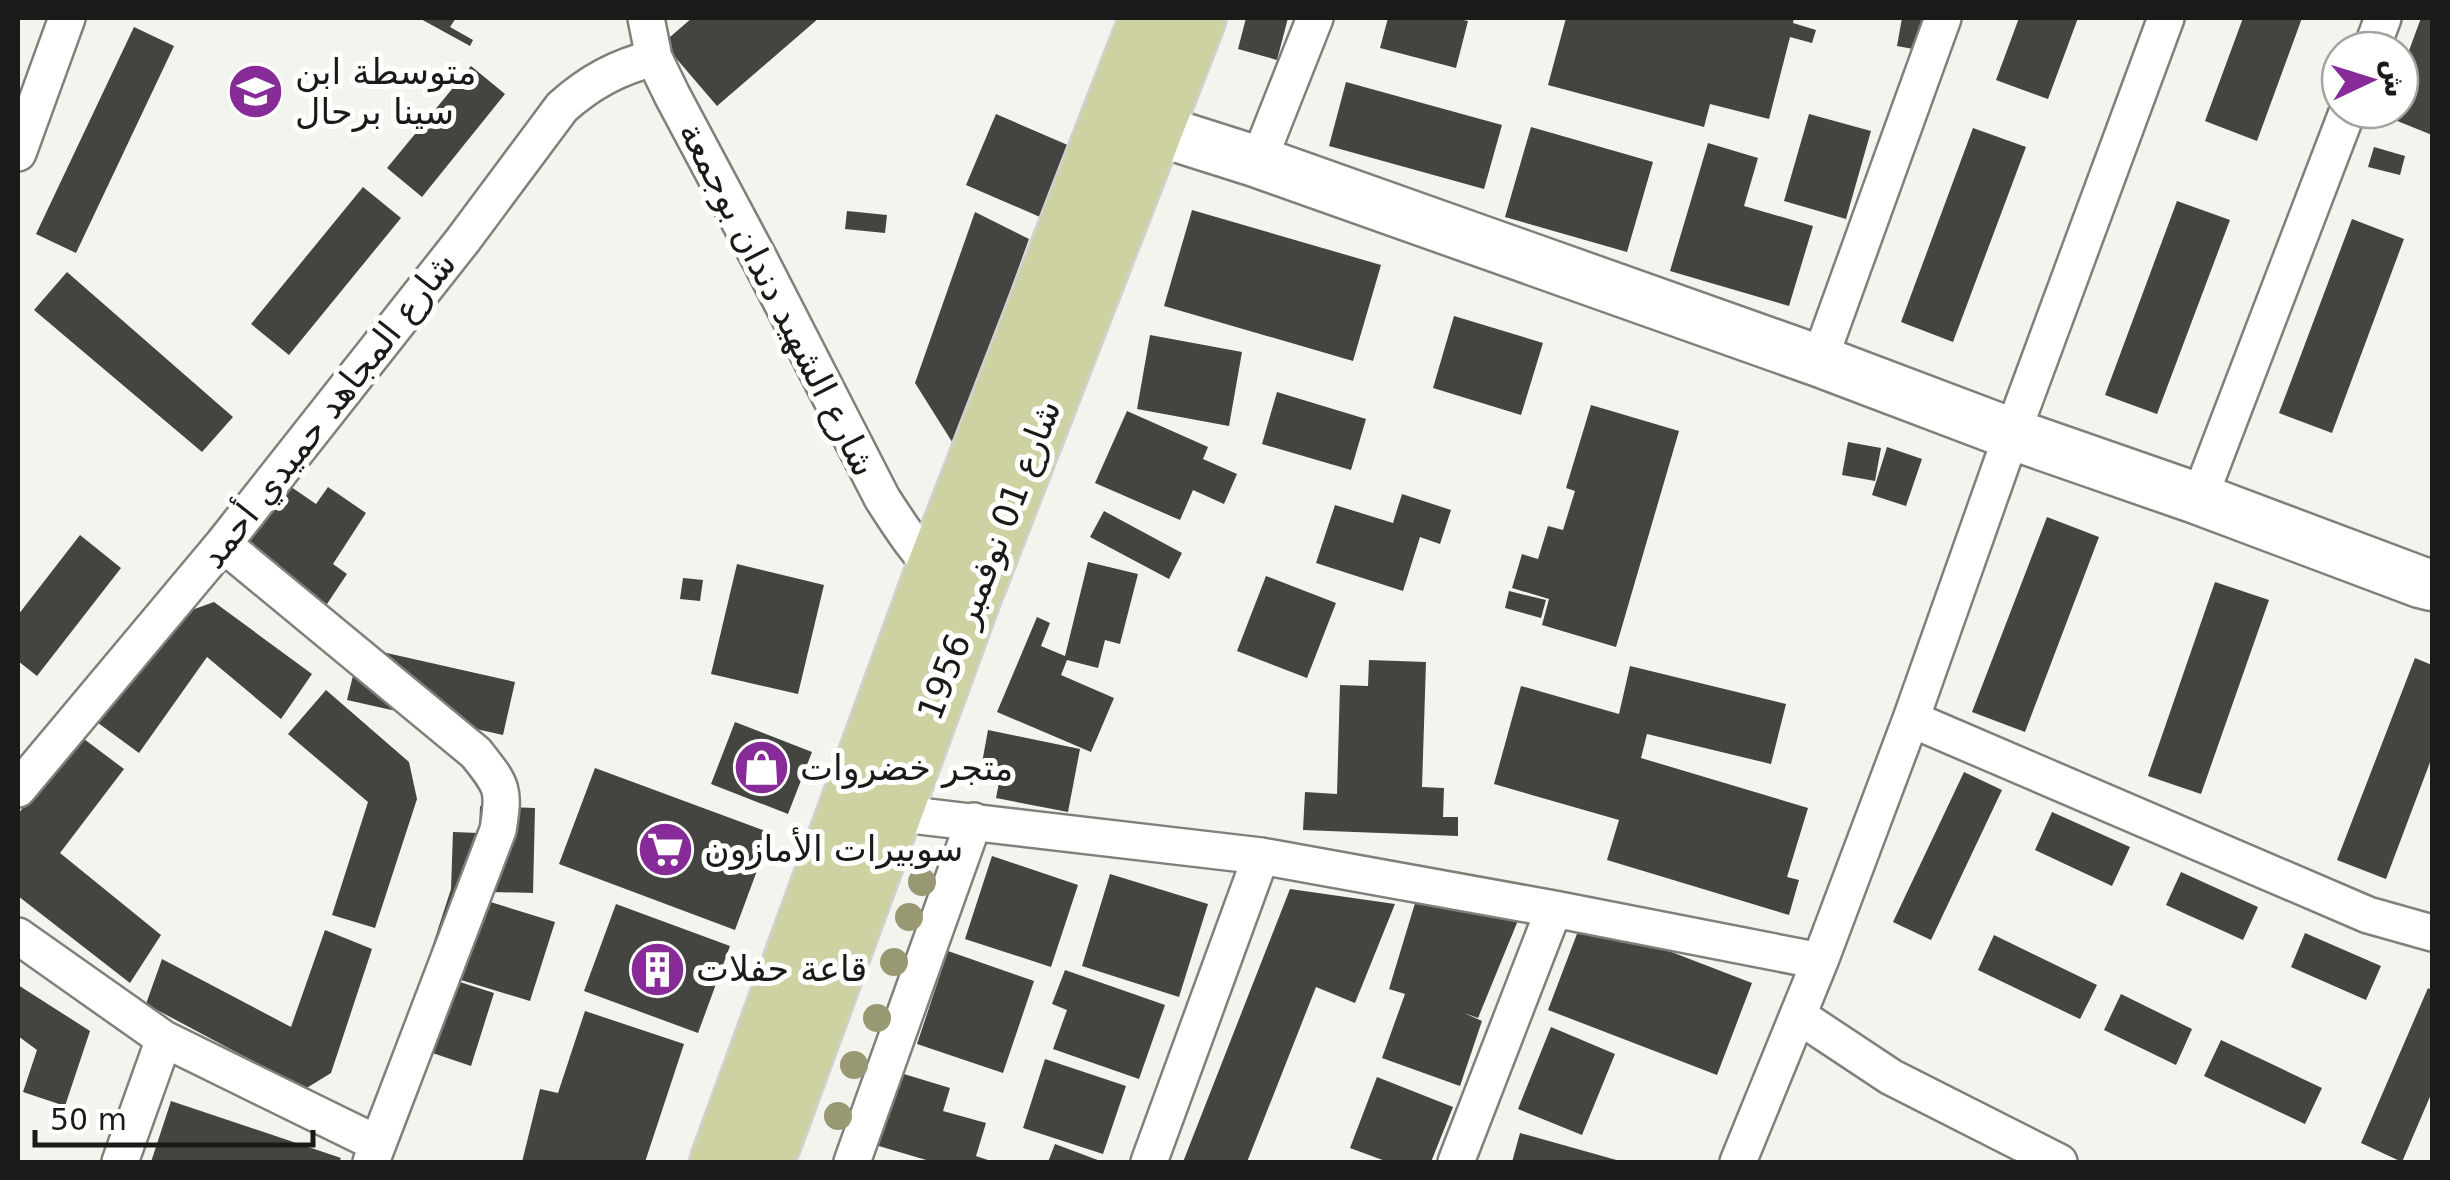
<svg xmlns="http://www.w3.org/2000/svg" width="2450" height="1180" viewBox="0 0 2450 1180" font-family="'DejaVu Sans',Cairo,sans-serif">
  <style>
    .building { fill: #444440 }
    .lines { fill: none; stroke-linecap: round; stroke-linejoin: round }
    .street-casing { stroke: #7f807a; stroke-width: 40 }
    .secondary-casing { stroke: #7f807a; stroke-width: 55 }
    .primary-casing { stroke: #d1d1d1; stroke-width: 60 }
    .street { stroke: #fff; stroke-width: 35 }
    .secondary { stroke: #fff; stroke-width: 50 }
    .primary { stroke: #ced1a1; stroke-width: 55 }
    .tree { fill: #989972 }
    .labels { text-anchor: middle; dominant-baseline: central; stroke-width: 10; stroke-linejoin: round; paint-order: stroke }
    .poi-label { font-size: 35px; fill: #1a1a18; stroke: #fffffe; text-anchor: start }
    .street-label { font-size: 35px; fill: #1a1a18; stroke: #fffffe }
  </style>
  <rect width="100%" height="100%" fill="#f3f4ee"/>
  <path class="building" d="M419 18H456L450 27 473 40 470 46Z
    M692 18H819L717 106 663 43Z
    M1246 18H1288L1277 60 1238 49Z
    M1388 18H1454L1468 21 1456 68 1380 48Z
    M1566 18H1794L1793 23 1816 30 1812 43 1790 37 1769 119 1710 104 1704 127 1548 85Z
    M1902 18H1930L1924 51 1897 46Z
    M2019 18H2078L2048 99 1996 80Z
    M2243 18H2302L2257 141 2205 121Z
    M2421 18H2432V135L2385 116 2387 110H2400V75Z
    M134 27 174 46 76 253 36 234Z
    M471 66 505 94 422 197 387 168Z
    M1346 82 1502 125 1484 189 1329 146Z
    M996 114 1070 146 1040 217 966 185Z
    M1809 114 1871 131 1846 219 1784 201Z
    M1531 127 1653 162 1627 252 1505 217Z
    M1973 128 2026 147 1953 342 1901 322Z
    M1708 143 1758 158 1744 206 1813 226 1789 306 1670 271Z
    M2374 147 2405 156 2400 175 2368 167Z
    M363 187 401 218 289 355 251 324Z
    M2177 201 2230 220 2157 414 2105 395Z
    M1192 210 1381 265 1353 361 1164 306Z
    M847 211 887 215 885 233 845 229Z
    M975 212 1029 239 954 445 915 383Z
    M2352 219 2404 239 2332 433 2279 413Z
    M67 272 233 417 202 452 34 310Z
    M1454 316 1543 343 1521 415 1433 388Z
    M1150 335 1242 352 1229 426 1137 409Z
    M1277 392 1366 419 1351 470 1262 444Z
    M1591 405 1679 431 1616 647 1542 625 1549 599 1512 588 1522 554 1538 559 1548 526 1563 530 1575 491 1566 488Z
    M1127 411 1208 447 1203 459 1237 474 1224 504 1193 490 1180 520 1095 483Z
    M1848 442 1881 448 1875 481 1842 475Z
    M1887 447 1922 459 1906 506 1872 495Z
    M281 480 316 504 328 487 366 513 333 564 347 574 325 607 236 549Z
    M1402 494 1451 510 1440 544 1420 537 1403 591 1316 563 1335 505 1393 523Z
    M1104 511 1182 553 1169 579 1090 537Z
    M2047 517 2099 537 2025 732 1972 712Z
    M80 535 121 568 37 676 18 661V615Z
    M1088 562 1138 574 1120 644 1105 640 1098 668 1067 660 1061 675 1114 698 1091 752 997 712 1037 617 1050 623 1041 646 1065 656Z
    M737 564 824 585 798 694 711 674Z
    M1266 576 1336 603 1307 678 1237 651Z
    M683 578 703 580 700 601 680 599Z
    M2215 582 2269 600 2201 794 2148 776Z
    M1509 591 1546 600 1541 618 1505 608Z
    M214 602 312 674 281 719 207 657 139 753 94 720 175 616Z
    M360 647 515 682 503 735 347 700Z
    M2415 658 2432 665V757L2386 879 2337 860Z
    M1369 660 1426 662 1422 787 1444 788 1443 817H1458V836L1303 830 1305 792 1337 794 1340 685 1368 686Z
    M1630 666 1786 704 1771 764 1647 734 1641 758 1808 808 1787 877 1799 880 1789 915 1607 860 1619 820 1494 784 1521 686 1619 714Z
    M326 690 409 762 417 799 375 928 332 915 368 802 288 734Z
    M735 722 812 752 788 814 711 784Z
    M988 730 1080 749 1068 812 996 798 1002 767 982 763Z
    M80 736 124 769 60 853 161 935 130 983 18 896V814Z
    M595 768 771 833 735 930 559 864Z
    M1964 772 2002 790 1931 940 1893 922Z
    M480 806 535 808 533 893 455 891 555 922 530 1001 425 969 451 889 453 832 479 833Z
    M2052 812 2130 847 2112 886 2035 850Z
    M992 856 1078 885 1051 967 965 939Z
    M2181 872 2258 907 2243 940 2166 905Z
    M1110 874 1208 904 1179 997 1082 966Z
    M1290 889 1395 904 1355 1003 1316 987 1247 1162H1183Z
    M1416 900 1519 918 1478 1018 1464 1013 1482 1021 1460 1086 1382 1058 1405 994 1389 989Z
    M616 904 730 946 698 1033 584 991Z
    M1583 918 1752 983 1717 1075 1548 1010Z
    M325 930 372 949 331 1073 305 1089 146 1004 162 959 291 1027Z
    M2305 933 2381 966 2366 1000 2291 967Z
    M1994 935 2097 985 2080 1019 1978 970Z
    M948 951 1034 981 1003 1073 917 1044Z
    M1065 970 1165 1005 1139 1079 1053 1049 1067 1010 1052 1004Z
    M432 973 494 993 471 1066 409 1045Z
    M18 985 90 1031 65 1106 23 1092 37 1050 18 1036Z
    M2428 988 2432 990V1092L2402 1162 2361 1143Z
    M2121 994 2192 1029 2176 1065 2104 1030Z
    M585 1011 684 1044 645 1162H522L540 1089 558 1093Z
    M1551 1027 1615 1054 1582 1135 1518 1109Z
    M2221 1040 2322 1088 2305 1124 2204 1076Z
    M1045 1059 1126 1086 1103 1154 1023 1128Z
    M894 1071 950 1088 943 1111 986 1123 976 1156 994 1162H933L872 1144Z
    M1377 1077 1453 1107 1431 1162H1388L1350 1148Z
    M171 1101 341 1158 339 1162H151Z
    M1520 1133 1620 1161V1162H1512Z
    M1055 1144 1103 1162H1048Z"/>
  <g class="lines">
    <defs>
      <path id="street" d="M646 18 654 58 672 95 761 262 882 498C900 526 919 556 944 578
        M2371 50 2383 18
        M18 153 67 18
        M1258 162 1315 18
        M1819 361 1943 18
        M2199 499 2348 110
        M223 544 476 753C502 786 505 788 498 830L371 1162
        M1911 719 2368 915 2432 933
        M18 789 223 544 463 240 562 107C590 82 618 67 654 58
        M894 813 1261 856 1554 909 1820 961
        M18 936 164 1039 120 1162
        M1799 1016 1891 1077 2059 1162
        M164 1039 378 1144
        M852 1162 974 821
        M1149 1162 1261 856
        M1456 1162 1554 909
        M1738 1162 1820 961 1911 719 2012 434 2166 18"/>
      <path id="secondary" d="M1116 117 1258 162 1819 361 2012 434 2199 499 2420 582 2432 585"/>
      <path id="primary" d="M718 1162 934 570 1148 18
        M766 1162 971 602 1198 18"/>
    </defs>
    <use href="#street" class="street-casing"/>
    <use href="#secondary" class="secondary-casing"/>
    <use href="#primary" class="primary-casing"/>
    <use href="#street" class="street"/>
    <use href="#secondary" class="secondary"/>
    <use href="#primary" class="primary"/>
  </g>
  <g class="tree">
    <circle cx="922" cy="882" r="14"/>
    <circle cx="909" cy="917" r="14"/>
    <circle cx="894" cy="962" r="14"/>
    <circle cx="877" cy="1018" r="14"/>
    <circle cx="854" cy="1065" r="14"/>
    <circle cx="838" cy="1116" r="14"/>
  </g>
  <defs>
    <symbol id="school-disc" viewBox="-11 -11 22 22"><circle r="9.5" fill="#862b97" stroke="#fffffe"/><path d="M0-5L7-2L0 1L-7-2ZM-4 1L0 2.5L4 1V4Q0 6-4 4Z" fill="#fff"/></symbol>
    <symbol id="shop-disc" viewBox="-11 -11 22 22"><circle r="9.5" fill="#862b97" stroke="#fffffe"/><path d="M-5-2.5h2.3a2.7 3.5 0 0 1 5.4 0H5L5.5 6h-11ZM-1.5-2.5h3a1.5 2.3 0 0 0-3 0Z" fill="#fff"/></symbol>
    <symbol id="supermarket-disc" viewBox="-11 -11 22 22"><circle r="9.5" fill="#862b97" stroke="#fffffe"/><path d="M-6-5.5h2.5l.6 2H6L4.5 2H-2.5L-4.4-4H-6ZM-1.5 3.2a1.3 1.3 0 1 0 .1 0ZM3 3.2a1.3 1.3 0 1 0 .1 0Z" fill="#fff"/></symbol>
    <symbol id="building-disc" viewBox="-11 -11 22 22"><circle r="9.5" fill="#862b97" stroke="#fffffe"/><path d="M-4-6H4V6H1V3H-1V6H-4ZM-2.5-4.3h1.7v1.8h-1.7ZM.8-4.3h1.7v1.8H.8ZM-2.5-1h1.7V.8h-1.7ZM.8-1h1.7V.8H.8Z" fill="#fff"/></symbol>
  </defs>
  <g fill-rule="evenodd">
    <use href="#school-disc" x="224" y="60" width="63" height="63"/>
    <use href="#shop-disc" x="730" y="736" width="63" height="63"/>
    <use href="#supermarket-disc" x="634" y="818" width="63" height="63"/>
    <use href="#building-disc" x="626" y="938" width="63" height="63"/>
  </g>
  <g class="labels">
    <g class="poi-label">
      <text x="295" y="72">متوسطة ابن<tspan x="295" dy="40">سينا برحال</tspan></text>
      <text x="800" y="768">متجر خضروات</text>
      <text x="704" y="849">سوبيرات الأمازون</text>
      <text x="696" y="969">قاعة حفلات</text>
    </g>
    <g class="street-label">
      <text transform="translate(778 299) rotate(63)">شارع الشهيد دندان بوجمعة</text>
      <text transform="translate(328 410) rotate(-52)">شارع المجاهد حميدي أحمد</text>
      <text transform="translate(989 560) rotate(-69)">شارع 01 نوفمبر 1956</text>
    </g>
  </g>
  <rect width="2450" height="1180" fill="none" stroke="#1a1a18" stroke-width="40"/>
  <g transform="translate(2370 80) rotate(86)"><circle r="48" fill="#fffffe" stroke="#a3a3a2" stroke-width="2.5"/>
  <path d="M0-8L18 38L0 25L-18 38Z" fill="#862b97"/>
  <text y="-15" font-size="28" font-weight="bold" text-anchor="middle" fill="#1a1a18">ش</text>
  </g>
  <path d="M35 1130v15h278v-15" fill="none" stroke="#1a1a18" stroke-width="5"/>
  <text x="50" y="1130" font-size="30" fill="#1a1a18" stroke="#fffffe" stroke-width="8" paint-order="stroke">50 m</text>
</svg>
